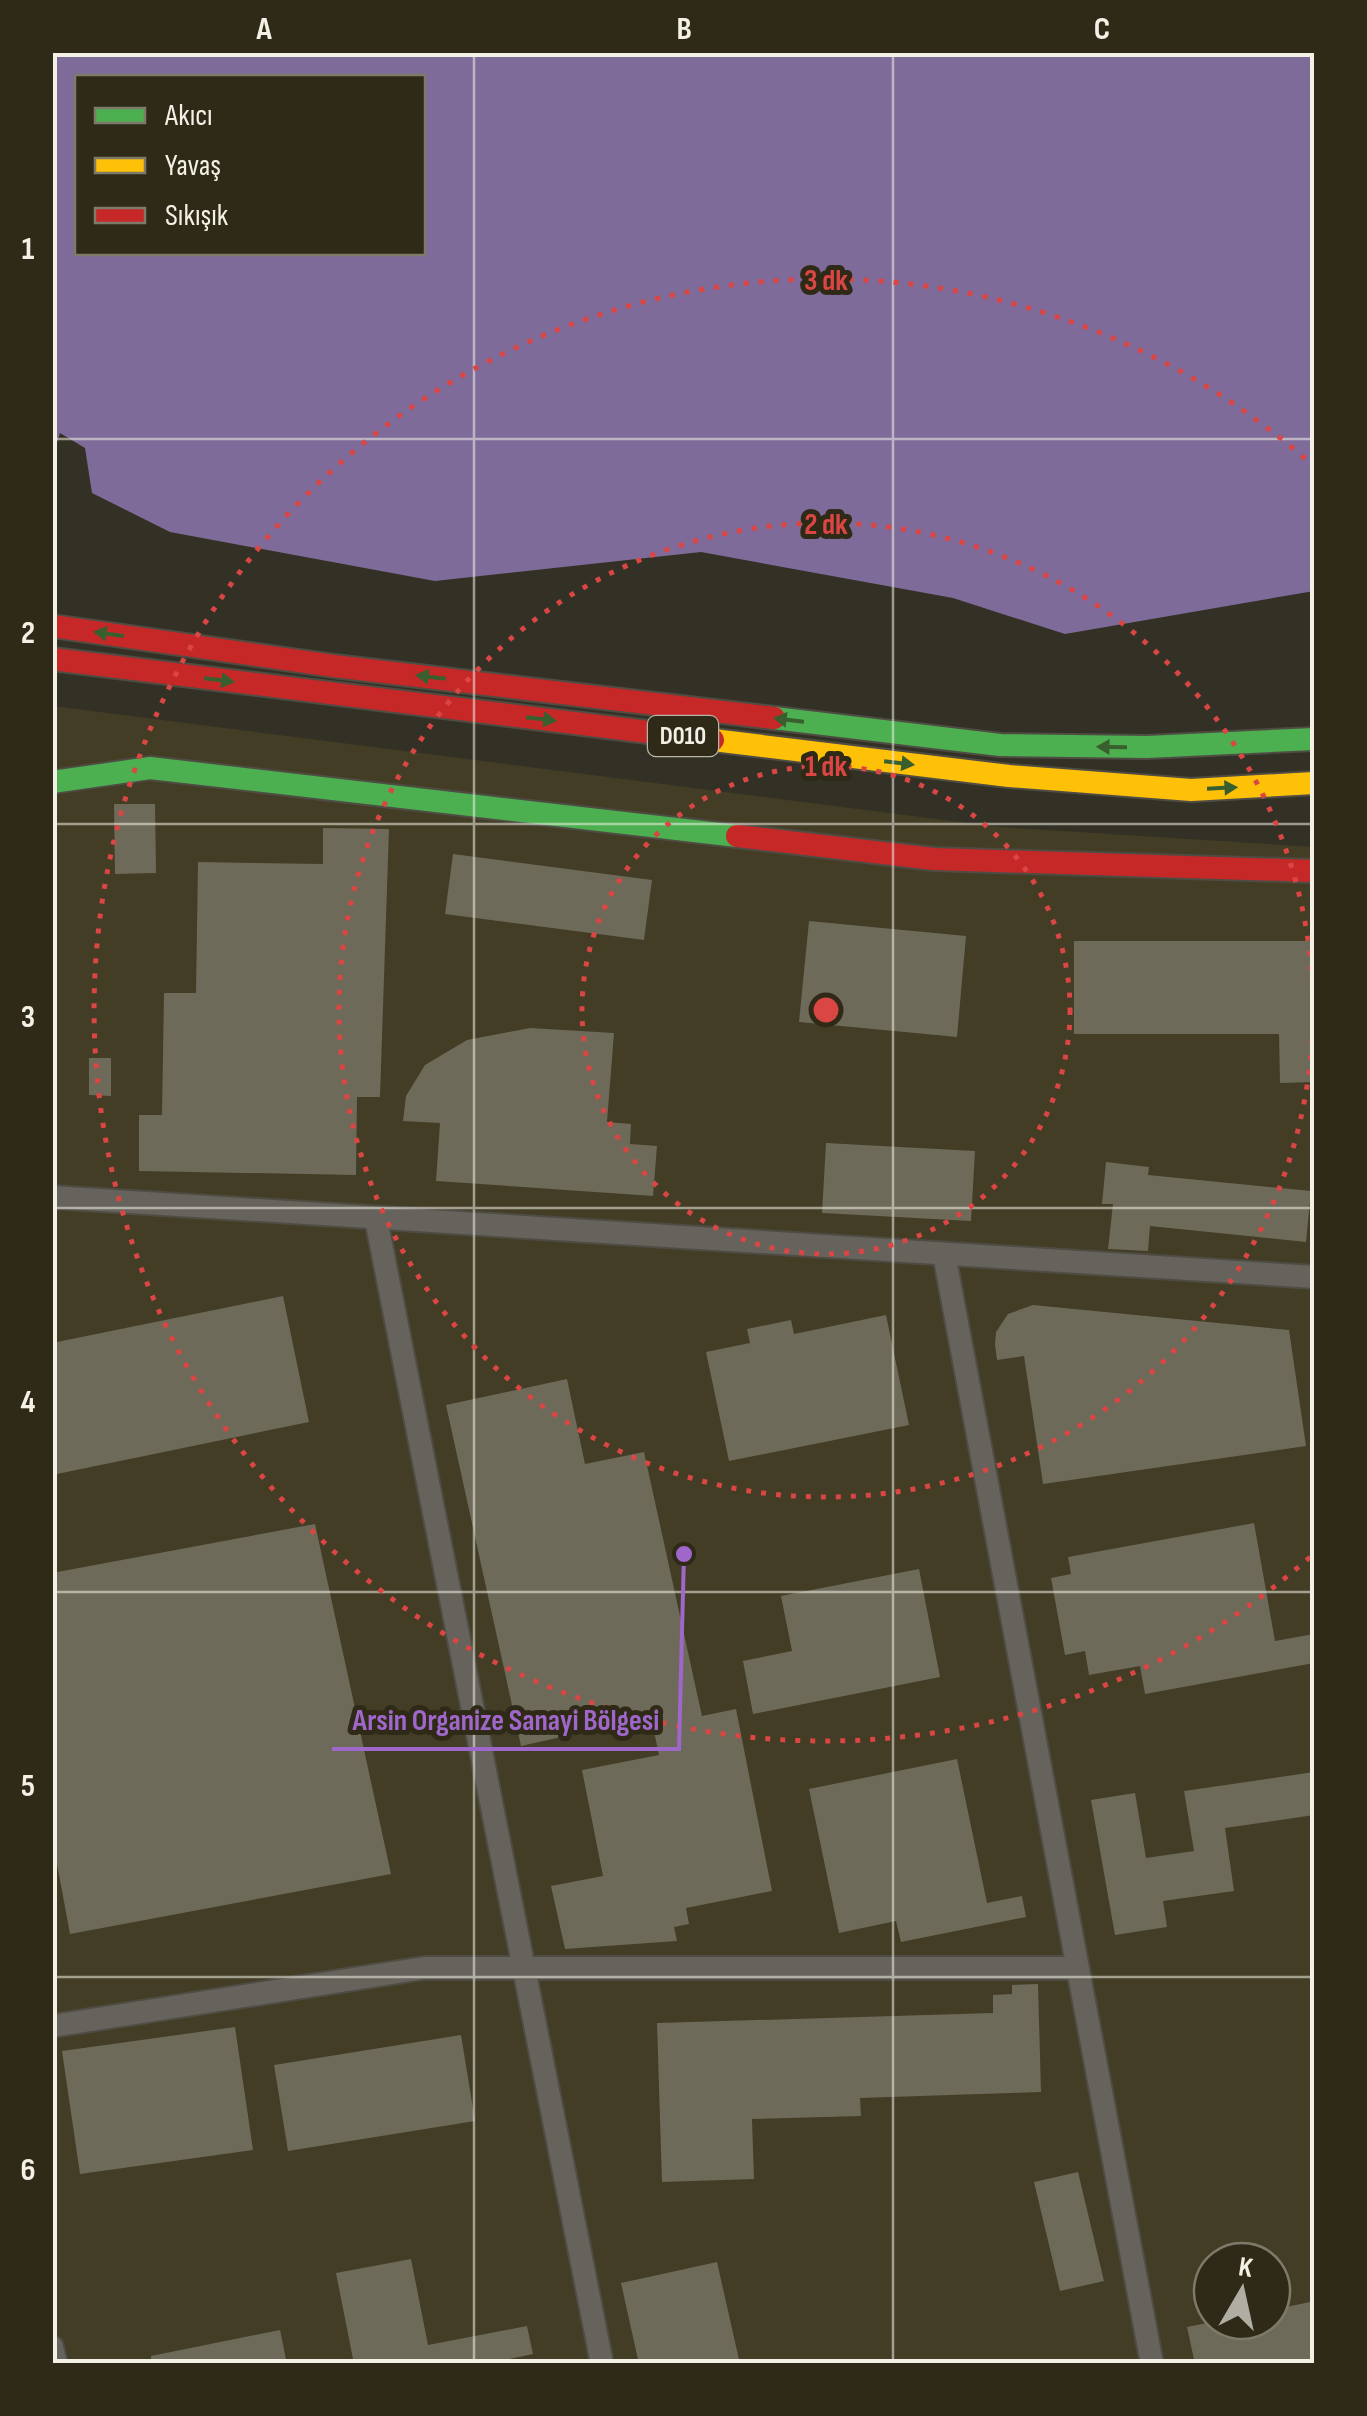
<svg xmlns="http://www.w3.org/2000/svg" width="1367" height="2416" viewBox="0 0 1367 2416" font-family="'Sofia Sans Condensed',sans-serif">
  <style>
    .built { fill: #423d24; fill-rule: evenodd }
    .water { fill: #7f6b9a; fill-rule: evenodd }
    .building { fill: #6d6a5a }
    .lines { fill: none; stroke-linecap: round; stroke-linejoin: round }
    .street-casing { stroke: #4e4c43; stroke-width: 26 }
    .fast-casing { stroke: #4e4c43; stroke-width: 26 }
    .slow-casing { stroke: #4e4c43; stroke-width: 26 }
    .jam-casing { stroke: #4e4c43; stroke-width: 26 }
    .street { stroke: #65635b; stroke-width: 22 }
    .fast { stroke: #4caf50; stroke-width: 22 }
    .slow { stroke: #ffc107; stroke-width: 22 }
    .jam { stroke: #c62828; stroke-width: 22 }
    .oneway { fill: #3a5f2e }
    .grid { fill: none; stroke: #f3f1e5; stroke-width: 2.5; stroke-opacity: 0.55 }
    .ring { fill: none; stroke: #da4644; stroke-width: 5; stroke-dasharray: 5 10 }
    .labels { text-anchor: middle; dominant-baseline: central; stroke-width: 10; stroke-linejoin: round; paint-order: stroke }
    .shield { fill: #2e2a17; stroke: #b8b5a7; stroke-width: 2.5 }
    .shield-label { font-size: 25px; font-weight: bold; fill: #f3f1e5 }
    .centre { fill: #da4644; stroke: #2e2a17; stroke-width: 5 }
    .ring-label { font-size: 30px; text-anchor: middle; font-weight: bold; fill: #da4644; stroke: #2e2a17; stroke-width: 10; stroke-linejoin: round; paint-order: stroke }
    .leader { fill: none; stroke: #9f67ca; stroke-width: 4 }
    .callout-dot { fill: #9f67ca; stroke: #2e2a17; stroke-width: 4 }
    .callout-label { font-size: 30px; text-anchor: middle; font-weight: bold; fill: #9f67ca; stroke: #2e2a17; stroke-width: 10; stroke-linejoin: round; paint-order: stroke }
    .neatline { fill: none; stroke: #f3f1e5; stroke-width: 4 }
    .grid-label { font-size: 32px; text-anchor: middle; font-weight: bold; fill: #f3f1e5 }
  </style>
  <rect width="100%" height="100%" fill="#333126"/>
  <path class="built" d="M53 706 999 827 1314 847V2363L53 2364ZM1212 2261H1272V2321H1212Z"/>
  <path class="water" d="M53 52 1314 53V591L1065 634 953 598 701 552 435 581 170 532 92 493 85 448 60 433 53 455ZM78 78H422V252H78Z"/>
  <path class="building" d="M114 804H155L156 873 115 874Z
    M323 828 389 829 380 1097H357L356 1175 139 1171V1115H162L164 993H196L198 862 323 864Z
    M453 854 652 880 644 940 445 914Z
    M809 921 966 936 957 1037 799 1022Z
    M1074 941H1314V1082L1280 1083 1279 1034H1074Z
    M530 1028 614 1033 607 1122 631 1124 630 1144 657 1146 653 1196 436 1181 440 1123 403 1121 406 1096 425 1065 467 1040Z
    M89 1058H111V1096L89 1095Z
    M826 1143 975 1151 971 1221 822 1213Z
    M1106 1162 1149 1167 1148 1175 1311 1191 1306 1242 1150 1226 1148 1251 1108 1249 1113 1204H1102Z
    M283 1296 309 1422 52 1475V1343Z
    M1033 1305 1289 1330 1306 1446 1043 1484 1024 1356 997 1360 995 1344 996 1332 1008 1314Z
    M886 1315 909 1425 729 1461 706 1352 750 1343 747 1329 791 1320 794 1334Z
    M567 1379 585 1464 644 1452 702 1716 736 1709 772 1891 686 1908 689 1924 674 1927 677 1941 565 1949 551 1886 603 1876 582 1770 659 1755 651 1717 521 1746 446 1405Z
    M1254 1523 1275 1641 1314 1634V1663L1145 1694 1140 1666 1089 1675 1085 1651 1065 1655 1051 1578 1071 1574 1068 1557Z
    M315 1524 391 1874 70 1934 52 1837V1573Z
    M919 1569 940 1677 753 1714 743 1661 792 1651 781 1596Z
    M957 1759 987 1903 1022 1896 1026 1917 901 1942 896 1921 839 1933 809 1789Z
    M1314 1772V1815L1225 1828 1234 1891 1163 1901 1167 1927 1115 1935 1091 1800 1135 1793 1146 1858 1194 1851 1184 1791Z
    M1038 1984 1041 2092 860 2098 861 2116 752 2119 754 2179 662 2182 657 2023 993 2013V1995L1012 1994V1985Z
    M235 2027 253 2150 80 2174 62 2051Z
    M461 2035 475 2121 288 2151 274 2065Z
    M1078 2172 1104 2281 1060 2291 1034 2182Z
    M411 2259 428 2345 527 2326 533 2354 485 2364H354L336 2273Z
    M717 2262 740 2364H639L621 2283Z
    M1310 2302 1314 2364H1195L1187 2327 1217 2321H1272V2310Z
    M280 2330 287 2364H151V2356Z"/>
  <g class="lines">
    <defs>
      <path id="street" d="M52 1197 1314 1277
        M376 1219 602 2364
        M944 1254 1152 2364
        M52 2026 424 1968H1078
        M52 2347 56 2364"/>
      <path id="fast" d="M774 718 1000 745 1147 747 1314 739
        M52 782 150 768 737 836"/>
      <path id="slow" d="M713 740 1009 776 1191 790 1314 783"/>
      <path id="jam" d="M52 626 334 666 774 718
        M52 659 713 740
        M737 836 934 859 1314 871"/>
    </defs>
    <use href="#street" class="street-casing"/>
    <use href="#fast" class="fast-casing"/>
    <use href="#slow" class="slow-casing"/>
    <use href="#jam" class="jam-casing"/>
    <use href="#street" class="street"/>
    <use href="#fast" class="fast"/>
    <use href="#slow" class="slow"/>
    <use href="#jam" class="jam"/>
  </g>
  <defs><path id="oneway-solid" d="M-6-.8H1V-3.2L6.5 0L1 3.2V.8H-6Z" transform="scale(2.5)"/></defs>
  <g class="oneway">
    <use href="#oneway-solid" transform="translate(109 634) rotate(-172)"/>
    <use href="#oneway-solid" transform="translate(431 677) rotate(-173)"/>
    <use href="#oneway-solid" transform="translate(219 680) rotate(7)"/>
    <use href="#oneway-solid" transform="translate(541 719) rotate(7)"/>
    <use href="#oneway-solid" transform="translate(789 720) rotate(-173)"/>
    <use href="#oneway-solid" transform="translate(1112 747) rotate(-179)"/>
    <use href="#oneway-solid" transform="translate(899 763) rotate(7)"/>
    <use href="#oneway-solid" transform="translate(1222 788) rotate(-3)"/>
  </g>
  <path class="grid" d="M474 52V2364M893 52V2364M52 439H1314M52 824H1314M52 1208H1314M52 1592H1314M52 1977H1314"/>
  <g class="ring">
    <circle cx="826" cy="1010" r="244"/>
    <circle cx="826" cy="1010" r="487"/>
    <path d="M1310 1557A731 731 0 1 1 1310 463"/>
  </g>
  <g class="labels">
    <rect class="shield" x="648" y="716" width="70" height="40" rx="8"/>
    <g class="shield-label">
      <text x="683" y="736">D010</text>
    </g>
  </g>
  <circle cx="826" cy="1010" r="15" class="centre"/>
  <g class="ring-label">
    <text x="826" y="290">3 dk</text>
    <text x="826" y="534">2 dk</text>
    <text x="826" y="776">1 dk</text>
  </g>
  <path class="leader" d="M684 1554L679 1749H332"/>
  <circle class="callout-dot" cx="684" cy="1554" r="10"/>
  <g class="callout-label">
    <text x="506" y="1730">Arsin Organize Sanayi Bölgesi</text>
  </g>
  <rect width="1367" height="2416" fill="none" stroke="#2e2a17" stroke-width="110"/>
  <rect x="75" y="75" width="350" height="180" fill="#2e2a17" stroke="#7d7a69" stroke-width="2.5"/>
  <rect x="95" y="108" width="50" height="15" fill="#4caf50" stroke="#7d7a69" stroke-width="2.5"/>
  <text x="165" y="125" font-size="30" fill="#f3f1e5">Akıcı</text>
  <rect x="95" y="158" width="50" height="15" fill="#ffc107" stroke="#7d7a69" stroke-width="2.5"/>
  <text x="165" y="175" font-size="30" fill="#f3f1e5">Yavaş</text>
  <rect x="95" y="208" width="50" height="15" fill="#c62828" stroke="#7d7a69" stroke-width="2.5"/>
  <text x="165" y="225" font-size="30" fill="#f3f1e5">Sıkışık</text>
  <g transform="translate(1242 2291) rotate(9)"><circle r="48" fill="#2e2a17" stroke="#7d7a69" stroke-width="2.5"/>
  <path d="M0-8L18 38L0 25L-18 38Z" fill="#b0aea2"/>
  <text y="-15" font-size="28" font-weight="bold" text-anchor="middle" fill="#f3f1e5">K</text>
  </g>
  <rect x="55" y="55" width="1257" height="2306" class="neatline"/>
  <g class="grid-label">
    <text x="264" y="39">A</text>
    <text x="684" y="39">B</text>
    <text x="1102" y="39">C</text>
    <text x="28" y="259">1</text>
    <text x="28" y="643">2</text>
    <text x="28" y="1027">3</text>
    <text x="28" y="1412">4</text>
    <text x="28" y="1796">5</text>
    <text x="28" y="2180">6</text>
  </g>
</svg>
